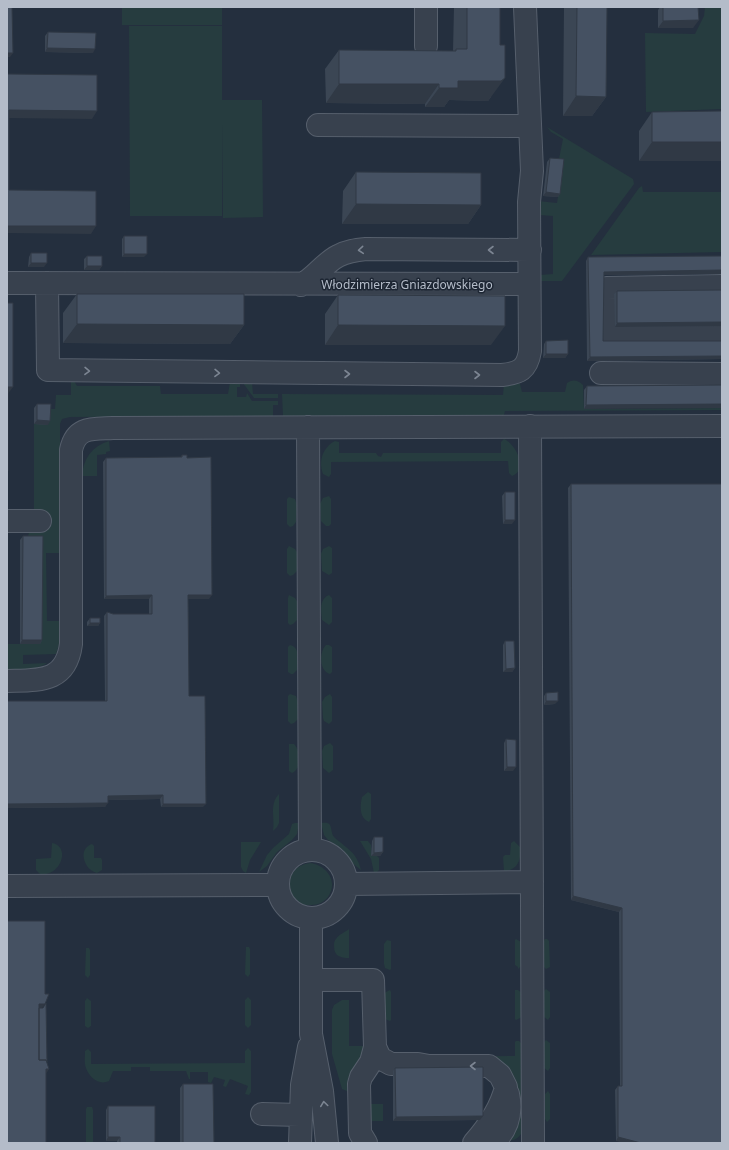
<svg xmlns="http://www.w3.org/2000/svg" width="729" height="1150" viewBox="0 0 729 1150" font-family="'Noto Sans',sans-serif">
  <style>
    .green { fill: #263c3f }
    .lines { fill: none; stroke-linecap: round; stroke-linejoin: round }
    .minor-casing { stroke: #565f6c; stroke-width: 24 }
    .minor { stroke: #38414e; stroke-width: 22 }
    .wall { fill: #3b4654 }
    .shaded-wall { fill: #303945 }
    .building { fill: #455162; stroke: #303945 }
    .oneway { stroke: #7c8592 }
    .labels { text-anchor: middle; dominant-baseline: central; stroke-width: 3; stroke-linejoin: round; paint-order: stroke }
    .street-label { font-size: 12px; fill: #b4bcc9; stroke: #1d2633 }
  </style>
  <rect width="100%" height="100%" fill="#242f3e"/>
  <path class="green" d="M122 7H222V25H122Z
    M705 7H722V109L646 112 645 33 695 34 704 16Z
    M129 26H222V100H262L263 217 223 218 222 122V216H130Z
    M547 127 633 179 634 184 562 281H538L540 275 553 274V216L540 215 538 201 557 203 564 161 559 159 563 139 551 132Z
    M642 186 643 192H722V252L591 255 639 188Z
    M71 376 77 386H160L161 394H228L230 382 240 379V387H237V397H246L247 393 252 401H278V405H273V416L70 417 62 419 60 424V553H46L47 621H61V639L56 654 23 655V664L47 663C35 671 21 670 7 670V644H40L27 540 34 513V424H48V409H55L56 395H71Z
    M243 379 252 382 253 394H278V398H254L243 383Z
    M516 381 520 384 522 392H565L567 383C573 379 578 380 583 385L584 409 722 408V410L505 411 504 415 283 416 282 394 503 395 504 384Z
    M504 439C516 444 529 470 512 476L509 473 508 461 331 462V474L329 477 323 474C318 461 323 447 335 441L339 442V453H376L378 456 381 457 383 453H501V442Z
    M109 441 110 451 106 452V454L97 455V476H82C83 459 92 446 109 441Z
    M329 496 331 499V524L329 526H326L321 521 320 504 323 498Z
    M289 497 295 499 297 505 296 522 293 526 290 527 287 524V499Z
    M289 546 295 549 298 554 297 571 293 575 290 576 287 573V549Z
    M329 546 332 548V573L329 575 322 571 321 554 323 549Z
    M289 595 295 598 298 603 297 620 293 624 290 625 288 623V598Z
    M329 595 332 598V622L329 625 322 620C321 611 319 599 329 595Z
    M290 645C300 647 299 661 297 670L293 674H291L288 672V647Z
    M326 645H329L332 647V672L330 674C319 671 319 652 326 645Z
    M290 694 296 696 298 702V719L294 723 291 724 288 721V696Z
    M330 694 332 697V721L329 724 324 721 323 718 322 702 325 697Z
    M330 743 333 746V770L329 773 323 768 322 751 324 746Z
    M289 744H294C301 751 302 769 292 773L289 771Z
    M368 792 371 794V819L369 822C359 818 360 806 362 797Z
    M279 794V823L277 827 273 831C275 818 269 804 279 794Z
    M295 823H299L297 834 292 840 277 852 267 866 259 872 267 855 273 848 289 834 292 824Z
    M321 823C324 823 328 822 330 825 332 829 331 833 334 837 347 849 356 851 361 870L352 863 343 850 328 840 324 835Z
    M360 841H368L371 845 372 856H377L379 858V870L377 872 374 873 371 859Z
    M514 841 520 847C522 858 518 871 504 871L503 857 505 855H510L511 843Z
    M241 842H261L250 860 246 873 243 871 241 867Z
    M52 843C71 846 61 877 40 874L36 870V859L51 858Z
    M92 844 94 846V858H101L102 860V870L97 873C84 870 77 849 92 844Z
    M310 863C326 865 339 881 328 897 324 902 318 905 312 905 284 907 280 867 310 863Z
    M349 929V958C340 958 334 956 334 946 334 943 334 941 336 939 338 935 345 932 349 929Z
    M516 939 521 942 522 965 518 969V967L515 965V940Z
    M545 939H547L549 941 550 967 546 969 544 967V941Z
    M387 940 391 941V969L390 970 385 968 384 964V944Z
    M246 947H249L250 949V974L248 977 245 974Z
    M86 948H89L90 950V975L88 978 85 975Z
    M546 989 550 992V1017L548 1020 544 1017V991Z
    M390 990 391 992V1020L390 1021 385 1019 384 1015V994L386 992Z
    M515 990H518L522 993V1017L516 1020 515 1019Z
    M248 997 251 1000V1025L248 1028 245 1025V1000Z
    M87 998 91 1001V1026L88 1028 85 1026V1001Z
    M342 1000H349V1046H366L352 1091H347L342 1089 332 1054V1010L334 1005Z
    M546 1040 550 1043V1068L548 1071 544 1068V1042Z
    M516 1041H519L522 1044 523 1129C520 1139 514 1141 505 1141L510 1080 418 1057 515 1056V1042Z
    M248 1048 251 1051V1092L249 1095 245 1094 248 1086 230 1079 226 1087 223 1086 225 1080 214 1077 211 1083 208 1082V1072H190V1079H189L186 1071H150V1067H131V1071H113L109 1081C99 1086 89 1077 86 1068 84 1063 85 1057 85 1051L88 1049 91 1052V1064L245 1063V1051Z
    M548 1091 550 1094V1119L547 1122 545 1119V1094Z
    M367 1104H383V1121H367Z
    M87 1107H92L93 1110V1143H86V1109Z"/>
  <g class="lines">
    <defs>
      <path id="minor" d="M426 7V46
        M318 125 530 126
        M7 283 529 284
        M47 283 48 370 502 375C519 373 527 370 530 351L529 202 532 171 525 7
        M301 285C315 278 324 263 338 256 347 251 356 250 366 249L530 250
        M722 286 607 288 609 337H722
        M601 373 722 374
        M530 426 533 1143
        M308 427 310 849
        M7 521H40
        M7 681C39 680 66 683 71 644V450C76 426 93 429 113 428L722 426
        M278 884a34 34 0 1 1 68 0a34 34 0 1 1-68 0Z
        M346 884 532 882
        M7 886 277 885
        M311 918V1034L322 1091 327 1143
        M311 980H373L375 1047 371 1062 361 1077 359 1084 360 1133 366 1143
        M375 1047 380 1058 391 1064H418L429 1066H489L500 1075 506 1087C501 1108 488 1127 474 1143
        M262 1114 300 1115
        M300 1143 302 1085 309 1047
        M493 1143C508 1129 512 1113 508 1094"/>
    </defs>
    <use href="#minor" class="minor-casing"/>
    <use href="#minor" class="minor"/>
  </g>
  <path class="wall" d="M454 7H500L491 97 488 101 449 100 444 107H425V104L326 103 325 69 339 50 453 51Z
    M564 7H607L606 97 592 116H563Z
    M660 7H698L693 28H658V10Z
    M48 32 93 53 45 52V36Z
    M722 111 639 161V131L652 112Z
    M550 158 560 194 558 197 543 196 547 162Z
    M356 172 481 205 468 224H342L343 191Z
    M124 236 144 257H122V239Z
    M31 253 44 267H28L29 257Z
    M87 256 102 266 99 270H84V259Z
    M722 256V274L604 275 603 341H722V359L587 361 586 261 588 257Z
    M722 290V326L615 327 614 294 617 291Z
    M77 294 244 325 230 344 63 343V313Z
    M338 295 491 345H325V314Z
    M546 341 568 354 565 358H543L544 344Z
    M722 385 584 409V390L587 386Z
    M37 404 48 425 34 424V408Z
    M182 455 209 599H188L189 696 203 807H161L160 799 108 800 105 807 7 808V701H105L104 616 107 612 113 614H149V599H104L103 462 106 458 181 457Z
    M571 484 722 1143 616 1141 615 1090 618 1086H620L619 912 571 900 568 488Z
    M505 492 512 524H503L502 496Z
    M23 536 42 640 40 644H20V540Z
    M90 618 100 623 98 626H87V622Z
    M505 641 515 668 512 672H503V645Z
    M546 693 555 704 544 705V696Z
    M506 739 513 771H504V743Z
    M374 837 383 852 380 856H371L372 841Z
    M395 1068 480 1120 393 1121V1071Z
    M183 1084 214 1143H180V1088Z
    M108 1106 155 1143H117V1141H106V1110Z"/>
  <path class="shaded-wall" d="M699 20 693 28H658L663 21Z
    M47 48 95 49 93 53 45 52Z
    M7 53H13L10 57H7Z
    M505 78 491 97 488 101 449 100 444 107H425L439 88 458 81Z
    M339 84H439L425 104 326 103Z
    M576 96 606 97 592 116H563Z
    M9 110 97 111 92 119 7 118Z
    M652 142H722V161H639Z
    M546 192 560 194 558 197 543 196Z
    M356 204 481 205 468 224H342Z
    M7 226H96L91 234 7 233Z
    M124 254H147L144 257H122Z
    M31 263H47L44 267H28Z
    M87 266H102L99 270H84Z
    M722 270V274L601 275 604 272Z
    M722 322V326L615 327 617 323Z
    M77 324 244 325 230 344 63 343Z
    M338 325 505 326 491 345H325Z
    M546 354H568L565 358H543Z
    M722 356V359L587 361 590 357Z
    M8 387H13L7 395Z
    M722 404V408L584 409 586 405Z
    M37 420 50 421 48 425 34 424Z
    M505 520H515L512 524H503Z
    M152 595 149 599H104L106 596Z
    M188 595H212L209 599H185Z
    M90 623H100L98 626H87Z
    M22 640H42L40 644H20Z
    M515 668 512 672H503L506 669Z
    M546 701H558L555 704 544 705Z
    M507 767H516L513 771H504Z
    M163 795 160 799 105 800 108 796Z
    M108 803 105 807 7 808V804Z
    M163 804H206L203 807H161Z
    M383 852 380 856H371L374 853Z
    M573 896 622 908 619 912 571 900Z
    M39 1004H45L40 1011H36Z
    M46 1069H49L44 1077Z
    M483 1116 480 1120 393 1121 396 1117Z
    M108 1137H120L117 1141H106Z
    M618 1137 641 1143H624L616 1141Z"/>
  <path class="building" d="M7 7H12L13 53H7Z
    M467 7H500V45H505V78L501 81H458V88H439V84H339V50L456 51V49H467Z
    M577 7H607L606 97 576 96Z
    M663 7H698L699 20 663 21Z
    M48 32 96 33 95 49 47 48Z
    M7 74 97 75V111L9 110V190L96 191V226H7Z
    M722 111V142H652V112Z
    M550 158 564 159 560 194 546 192Z
    M356 172 481 173V205L356 204Z
    M124 236H147V254H124Z
    M31 253H47V263H31Z
    M87 256H102V266H87Z
    M722 256V270L604 272 603 341H722V356L590 357 588 257Z
    M722 290V322L617 323V291Z
    M77 294H244V325L77 324Z
    M338 295 505 296V326L338 325Z
    M7 303H13V387H8V471H7Z
    M568 340V354H546V341Z
    M722 385V404L586 405 587 386Z
    M37 404H51L50 421 37 420Z
    M182 455H187V458L211 457 212 595H188L189 696H205L206 804H163V795L108 796V803L7 804V701H107V612L113 614H152V595L106 596V458L182 457Z
    M571 484H722V1143H641L618 1137V1086H622V908L573 896Z
    M505 492H515V520H505Z
    M23 536H43L42 640H22Z
    M90 618H100V623H90Z
    M505 641H514L515 668 506 669Z
    M558 692V701H546V693Z
    M506 739 516 740V767H507Z
    M374 837H383V852L374 853Z
    M7 921H45V994H49L45 1004H39V1060H46L49 1069H46V1143H7Z
    M46 1003 47 1062 46 1060H39V1008H43Z
    M483 1067V1116L396 1117 395 1068Z
    M183 1084H213L214 1143H183Z
    M108 1106H155V1143H120V1137H108Z"/>
  <defs><path id="oneway-chevron" d="M-2-3.5L2.5 0L-2 3.5" fill="none" stroke-width="1.6" stroke-linecap="round" stroke-linejoin="round"/></defs>
  <g class="oneway">
    <use href="#oneway-chevron" transform="translate(361 250) rotate(175)"/>
    <use href="#oneway-chevron" transform="translate(491 250) rotate(-180)"/>
    <use href="#oneway-chevron" transform="translate(87 371) rotate(1)"/>
    <use href="#oneway-chevron" transform="translate(217 373) rotate(1)"/>
    <use href="#oneway-chevron" transform="translate(347 374)"/>
    <use href="#oneway-chevron" transform="translate(477 375)"/>
    <use href="#oneway-chevron" transform="translate(473 1066) rotate(180)"/>
    <use href="#oneway-chevron" transform="translate(324 1104) rotate(-98)"/>
  </g>
  <g class="labels">
    <g class="street-label">
      <text x="407" y="284">Włodzimierza Gniazdowskiego</text>
    </g>
  </g>
  <rect width="729" height="1150" fill="none" stroke="#b4bcc9" stroke-width="16"/>
</svg>
